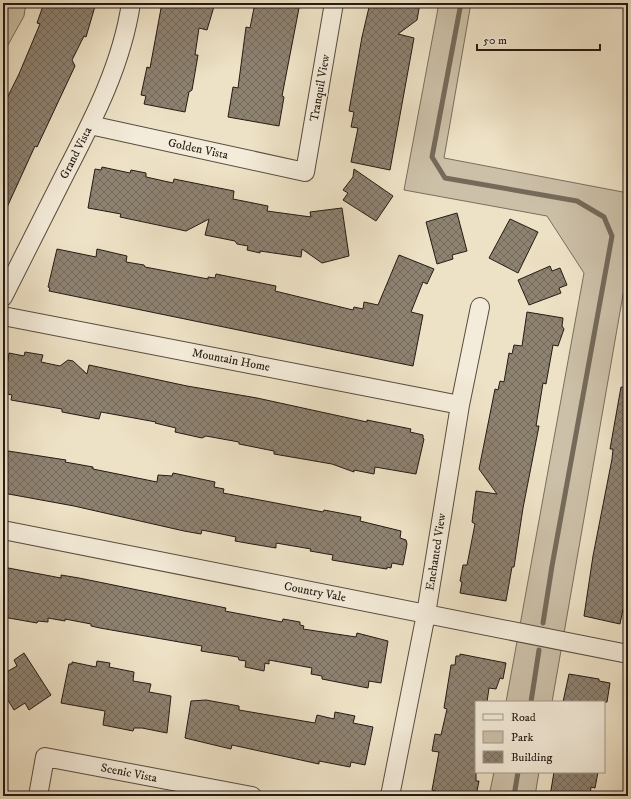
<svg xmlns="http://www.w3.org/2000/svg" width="631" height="799" viewBox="0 0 631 799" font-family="'IM FELL DW Pica',serif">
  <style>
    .green { fill: #ccc0a8; stroke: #786e5e }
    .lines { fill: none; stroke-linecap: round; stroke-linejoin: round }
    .stream { stroke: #756a5a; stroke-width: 5 }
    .building { fill: url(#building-cross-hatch); stroke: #251b14 }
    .minor-casing { stroke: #574d40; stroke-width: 20 }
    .minor { stroke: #f4ecda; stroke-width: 18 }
    .labels { text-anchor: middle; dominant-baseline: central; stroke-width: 3; stroke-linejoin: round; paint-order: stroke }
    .street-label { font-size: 12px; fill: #251b14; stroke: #f4ecda }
  </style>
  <defs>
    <pattern id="building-cross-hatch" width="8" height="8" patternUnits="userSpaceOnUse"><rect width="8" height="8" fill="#8e8271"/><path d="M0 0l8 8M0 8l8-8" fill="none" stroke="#746a5c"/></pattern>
  </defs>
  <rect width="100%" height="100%" fill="#eee2c6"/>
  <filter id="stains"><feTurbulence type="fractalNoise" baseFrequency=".005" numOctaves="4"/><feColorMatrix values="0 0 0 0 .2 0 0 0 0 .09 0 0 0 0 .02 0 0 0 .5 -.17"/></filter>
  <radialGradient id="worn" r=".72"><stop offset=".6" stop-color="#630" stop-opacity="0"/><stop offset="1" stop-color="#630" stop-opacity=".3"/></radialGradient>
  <path class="green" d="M3 3H26L24 16 3 54Z
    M439 3H471L444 158 628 193V266L552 702H506L584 273 547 216 404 190Z
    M494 772H539L535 796H489Z"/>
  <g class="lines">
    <path class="stream" d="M461 3 432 157 445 178 577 201 604 217 612 236 552 566 543 623
      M531 702 539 650
      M514 796 518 772"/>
  </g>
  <path class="building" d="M44 3H96L86 37 84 36 72 60 75 66 37 147 35 146 3 216V96L7 98 19 74 40 24 37 23Z
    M162 3H215L207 30 199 28 195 55H198L192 90 189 92 185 112 144 104 146 96 141 95 147 67 150 68Z
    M255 3H300L282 96 284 97 279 126 228 117 233 87 238 88 246 27 250 28Z
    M370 3H420L417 20 398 34 414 38 390 170 351 162 358 128 351 127 354 112 349 111 362 37Z
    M102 167 130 173 131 170 146 173V177L173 183 174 179 234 191 233 199 268 206 267 211 311 217 310 212 342 208 349 256 322 263 302 249 301 257 260 251V253L247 250 248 246 237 244 235 241 205 235 209 219 186 231 120 217 121 214 88 208 95 169 101 170Z
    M354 169 393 196 376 221 343 200 348 193 343 190 353 177Z
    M457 213 467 251 452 255 453 259 437 264 426 222Z
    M510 219 538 232 518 273 489 258Z
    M57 249 96 257 97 249 127 256 126 262 144 265 145 267 208 279V277L215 278 216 274 276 286 275 291 353 310 354 307 363 309 364 302 378 305 399 255 434 269 427 284 423 282 411 312 423 315 413 366 49 291 50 288 48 287Z
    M550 266 552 271 560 268 567 285 559 288 561 293 529 305 518 280Z
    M527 312 563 318 562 326 564 329 558 346 553 345 546 384 543 383 536 426H539L523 508 514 567H512L506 601 460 593 462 582 460 581 463 565H467L475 524 472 522 476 491 497 494 479 469 495 389 498 390 500 381 504 382 509 353 512 354 514 345 522 346Z
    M25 352 43 355 41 362 60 366 68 360 73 361 87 374 89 365 187 386 257 398 367 422V420L411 429 410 432 423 435V438L424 439 416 474 375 467 374 474 354 470V472L332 464 274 454V451L239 444V442L206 436 202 438 175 432 176 428 155 423 156 422 101 412 99 419 62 412V409L11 400 12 395 3 393 9 353 24 356Z
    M621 387 628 388V580L626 592H628V610L623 609 620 624 584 616 593 556 612 459 613 449H610Z
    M8 451 66 460 65 462 93 467V469L157 482 158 475 172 476 173 473 215 482 214 487 224 489 223 493 323 512 324 510 361 517 360 521 401 531 400 538 406 540 407 544 403 565 392 563 391 568 387 567V569L367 566 332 560 333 555 310 551 311 549 276 543V548L252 544 235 541 236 537 202 530 201 534 184 531 74 506 3 493V477Z
    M3 567 61 578V575L79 578 226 608 225 611 282 622 283 619 300 622V625L304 626 303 629 356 637 357 633 388 641 381 683 369 681 368 688 322 679V676L311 674 312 668 269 660V664L265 663 264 671 245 667 246 661 239 660 238 657 201 651 202 646 100 628 91 626V624L65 619V621L48 618V622L38 621 37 623 3 617Z
    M24 653 51 695 29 710 25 703 14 710 3 692V674L17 666 14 660Z
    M460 654 506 663 503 679 500 678 496 689 489 688 487 702H476V781H479L476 796H436V791L432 790 439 752 432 751 435 734 441 735 447 709 444 708 451 665H455L456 656H460Z
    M97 661 110 663 109 667 134 672 133 681 151 684 149 692 171 696 167 733 142 728H134L133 731 103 725 105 711 61 703 69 664H72V662L96 667Z
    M569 674 599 679V681L610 683 607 702H563Z
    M206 700 239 706V710L315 723 317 715 334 719 335 712 355 716 353 723 373 727 365 765 351 762 350 767 319 761V764L232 745 231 749 185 738 191 701Z
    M554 772H598L595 788 591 787 590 796H550Z"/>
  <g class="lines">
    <defs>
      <path id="minor" d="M90 125 305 172 334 3
        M3 297C24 255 45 214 66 172 94 118 122 64 131 3
        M3 316 460 405
        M3 530 628 654
        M38 796 45 757 252 796
        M390 796 426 614 460 405 480 307"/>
    </defs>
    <use href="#minor" class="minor-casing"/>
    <use href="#minor" class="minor"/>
  </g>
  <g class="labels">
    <g class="street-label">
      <text transform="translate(320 88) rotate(-80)">Tranquil View</text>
      <text transform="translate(198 149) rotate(12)">Golden Vista</text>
      <text transform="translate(76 153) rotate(-63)">Grand Vista</text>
      <text transform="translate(231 360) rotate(11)">Mountain Home</text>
      <text transform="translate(436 552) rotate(-81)">Enchanted View</text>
      <text transform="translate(315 592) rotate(11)">Country Vale</text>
      <text transform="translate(129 773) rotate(11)">Scenic Vista</text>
    </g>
  </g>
  <rect width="631" height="799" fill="none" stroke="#eee2c6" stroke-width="16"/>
  <rect x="4" y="4" width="623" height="791" fill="none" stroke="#251b14" stroke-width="2"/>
  <rect x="8" y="8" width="615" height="783" fill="none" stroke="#251b14"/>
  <rect x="475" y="701" width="130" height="72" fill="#f4ecda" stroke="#a1988b"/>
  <rect x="483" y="714" width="20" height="6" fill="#f4ecda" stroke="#a1988b"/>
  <text x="511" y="721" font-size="12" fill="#251b14">Road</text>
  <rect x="483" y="731" width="20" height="12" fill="#ccc0a8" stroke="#a1988b"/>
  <text x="511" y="741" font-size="12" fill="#251b14">Park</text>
  <rect x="483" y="751" width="20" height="12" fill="url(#building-cross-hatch)" stroke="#a1988b"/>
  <text x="511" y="761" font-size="12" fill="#251b14">Building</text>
  <path d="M477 44v6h123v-6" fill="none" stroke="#251b14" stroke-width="2"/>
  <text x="483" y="44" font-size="12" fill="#251b14" stroke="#f4ecda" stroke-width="3" paint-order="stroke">50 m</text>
  <rect width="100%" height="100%" filter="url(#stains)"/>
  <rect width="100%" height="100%" fill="url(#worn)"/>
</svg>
